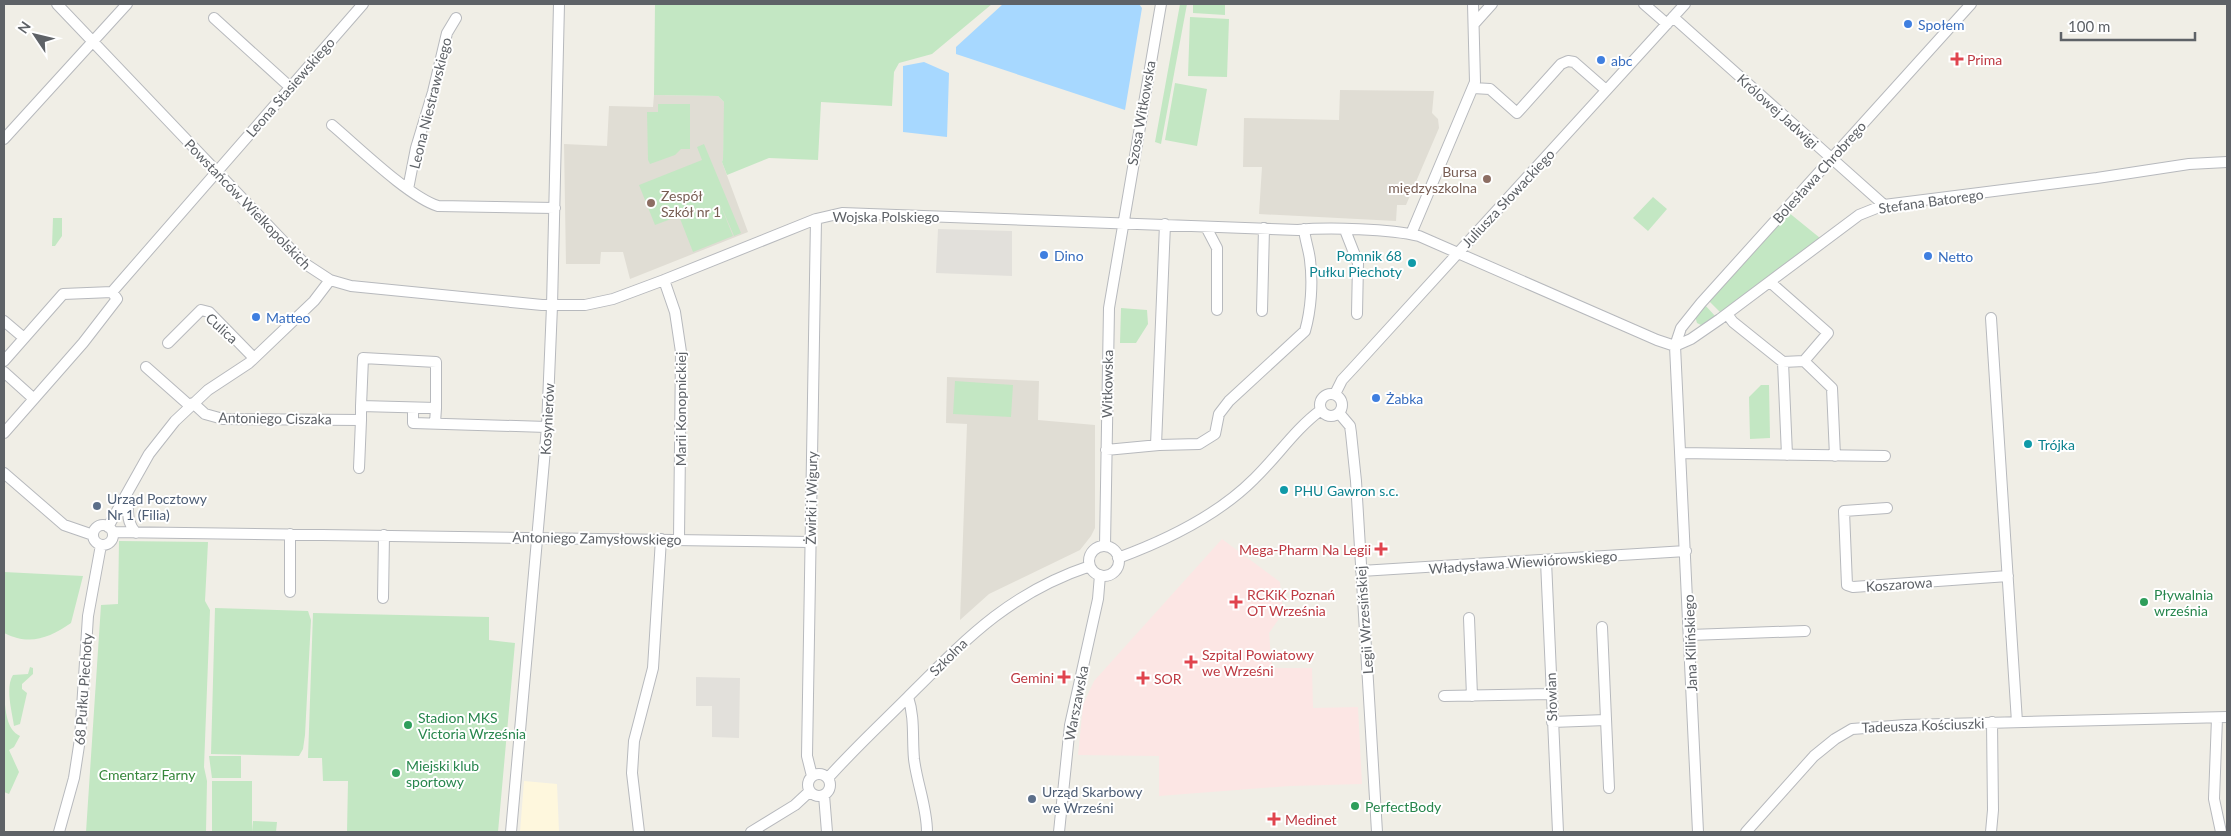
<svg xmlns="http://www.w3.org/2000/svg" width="2231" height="836" viewBox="0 0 2231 836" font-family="Lato,sans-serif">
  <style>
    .commercial { fill: #fef7dd }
    .industrial { fill: #e2e0db }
    .education { fill: #e0ddd4 }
    .medical { fill: #fce6e4 }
    .green { fill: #c3e7c3 }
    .water { fill: #a7d8ff }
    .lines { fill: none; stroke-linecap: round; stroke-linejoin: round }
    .minor-casing { stroke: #b7b9bd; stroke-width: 12 }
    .minor { stroke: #fff; stroke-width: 10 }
    .shop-dot { fill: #3f7fe0; stroke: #fff; stroke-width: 2 }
    .health-dot { fill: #e0444e; stroke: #fff; stroke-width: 2 }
    .education-dot { fill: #8d6e63; stroke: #fff; stroke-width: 2 }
    .culture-dot { fill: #0f9aa8; stroke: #fff; stroke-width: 2 }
    .service-dot { fill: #5c6f8a; stroke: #fff; stroke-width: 2 }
    .leisure-dot { fill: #2e9e5b; stroke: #fff; stroke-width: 2 }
    .labels { text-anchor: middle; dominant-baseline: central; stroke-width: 4; stroke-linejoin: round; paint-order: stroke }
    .shop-label { font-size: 14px; fill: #366cbe; stroke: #fff; text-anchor: start }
    .health-label { font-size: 14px; fill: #be3a42; stroke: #fff; text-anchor: start }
    .street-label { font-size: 14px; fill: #5e6267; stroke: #fff }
    .education-label { font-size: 14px; fill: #785e54; stroke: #fff; text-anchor: end }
    .culture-label { font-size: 14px; fill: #0d838f; stroke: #fff; text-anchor: start }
    .service-label { font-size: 14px; fill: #4e5e75; stroke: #fff; text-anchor: start }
    .leisure-label { font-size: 14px; fill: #27864d; stroke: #fff; text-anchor: start }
    .park-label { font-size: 14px; fill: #35863a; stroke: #fff }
  </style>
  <rect width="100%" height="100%" fill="#f0eee6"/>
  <path class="commercial" d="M524 781 557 784 559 832H520Z"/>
  <path class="industrial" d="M938 229 1012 231V276L936 273Z
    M696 677 740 678 739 738 712 737V706H696Z"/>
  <path class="education" d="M1340 90 1434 91 1432 113 1438 119 1439 128 1406 205H1397L1396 221 1259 214 1262 167H1243L1244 118 1339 120Z
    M654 95 718 96 725 103 723 159 722 162 748 232 630 279 623 252H601L600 264H566L564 144 607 146 609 106 653 107Z
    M947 377 1039 381 1038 420 1095 425V528L1091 536 1080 550 989 594 960 620 967 424 946 423Z"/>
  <path class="medical" d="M1222 539 1280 582 1283 613 1269 633 1272 668H1312L1313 708 1358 707 1362 784 1290 786 1159 796V756L1078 755 1083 705 1094 681Z"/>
  <path class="green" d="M655 4H992L932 54 899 63 894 72 892 106 821 102 818 160 769 158 727 175 722 162 723 159 724 102 718 96 654 95Z
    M1180 4H1187L1161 144 1155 142Z
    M1193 4H1225V15L1193 13Z
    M1190 17 1229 19 1227 77 1188 76Z
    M1175 83 1207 89 1197 146 1165 140Z
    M658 104H690V149H681L675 155 650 164 648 160 647 112H658Z
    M704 144 741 233 734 236 719 201 733 236 693 252 679 216 655 225 639 185 702 160 697 147Z
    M1653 197 1667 209 1648 231 1633 218Z
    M1788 212 1820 238 1721 313 1709 301Z
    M53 218H62V236L55 246H52Z
    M1705 305 1716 317 1701 325 1697 323 1695 316Z
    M1121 308 1147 310 1148 324 1136 343H1120Z
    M955 381 1013 385 1011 417 953 414Z
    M1761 385H1769L1770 438 1750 439 1749 397Z
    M119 541 208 542 205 601 210 610 204 767 207 781 206 832H86L101 605 118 604Z
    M4 572 83 576 71 623C49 638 30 646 4 633Z
    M215 608 308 611 311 620 305 735 303 749 299 756 211 754Z
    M313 613 489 617V640L515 643 498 832H347L348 781H323L322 758H308Z
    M30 667 33 668V674L22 684V689L27 693 20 724 14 726C12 711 5 688 13 675L28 674Z
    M4 696C6 711 6 729 20 736L14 747 9 750 19 772 9 794 4 792Z
    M209 756H241V778H212Z
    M212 781H252V832H212Z
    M253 821 277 822 276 832H252Z"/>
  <path class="water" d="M1003 4H1139L1142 8 1125 110 956 54V47Z
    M924 62 949 73 947 137 903 132V66Z"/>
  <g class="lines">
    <defs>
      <path id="minor" d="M57 4 304 263 330 280 351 286 542 305H585L613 299 664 280 816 219 842 213 1298 230C1328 227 1391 229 1419 236L1657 340 1675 346
        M1644 4 1667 24
        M1673 17 1884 205
        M214 18 290 87
        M1474 24 1492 4
        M1473 88 1490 89 1517 113 1561 64 1568 61 1574 62 1606 90
        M332 125C357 146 409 197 438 206L555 208
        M4 139 127 4
        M408 189 416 148 433 92 447 33 456 18
        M1206 227 1217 248V310
        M1345 230 1358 263 1357 314
        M1411 234 1475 82 1473 4
        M664 280 675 312 681 352 679 539
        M1262 311 1264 228
        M1727 314 1733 322 1783 362 1804 361 1828 333 1770 282
        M1991 318 2017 722
        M4 321 24 338
        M168 343 201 310 209 312 254 358
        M1675 346 1691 339 1720 319 1859 215 1884 205 2097 178 2189 164 2227 162
        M4 361 63 294 112 292 363 4
        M1804 361 1832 388 1835 456
        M1783 362 1787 455
        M146 367 190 406
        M4 372 34 399
        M1320 405a11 11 0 1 1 22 0a11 11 0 1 1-22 0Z
        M1335 394 1342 380 1355 366 1685 4
        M193 403 205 414 223 419 361 420V406L436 408 435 423
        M361 406 363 358 436 362V408
        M413 408V423L547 427
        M1339 413 1350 426 1351 433 1356 481 1377 832
        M4 433 83 343 117 299 112 292
        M1156 445 1165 224
        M1106 450 1159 445 1199 444 1215 434 1219 414 1229 401 1305 331C1311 310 1313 283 1310 260 1309 250 1305 240 1304 229
        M1680 453 1885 456
        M359 468 361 420
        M4 473 64 525 93 535
        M125 497C131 511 124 519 136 533
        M1887 508 1844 511 1847 585 1853 587 2008 576
        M93 535a10 10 0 1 1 20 0a10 10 0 1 1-20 0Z
        M108 527 149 454 175 421 208 390 249 363 314 301 330 280
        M113 532 810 542
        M1105 546 1109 308 1161 4
        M1089 561a15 15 0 1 1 30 0a15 15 0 1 1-30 0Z
        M1118 558C1167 540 1217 516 1254 479 1277 457 1295 429 1321 410
        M1546 561 1558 832
        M1361 571 1686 551
        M290 592V534
        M383 598 384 535
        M1469 618 1472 696
        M1602 627 1609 788
        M1690 635 1805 631
        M1444 696 1551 694
        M908 697C915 718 912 738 914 759 917 784 927 807 927 832
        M2217 718 2214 799 2221 832
        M1552 722 1606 720
        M808 785a11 11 0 1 1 22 0a11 11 0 1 1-22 0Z
        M812 776 807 756 816 219
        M828 778C853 750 881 724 908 697 966 639 1009 593 1090 566
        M824 795 827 832
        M59 832 74 778 80 739 88 616 101 545
        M511 832 547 427 552 306 559 4
        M639 832 632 773 634 741 653 668 661 539
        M751 832 795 805 809 792
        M1059 832 1070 725 1098 599 1100 575
        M1698 832 1675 346 1681 328 1701 303 1971 4
        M1746 832 1814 756 1835 739 1852 729 1906 725 2227 717
        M1991 832 1993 810 1992 722"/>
    </defs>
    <use href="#minor" class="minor-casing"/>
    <use href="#minor" class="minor"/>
  </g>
  <g class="shop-dot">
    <circle cx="1908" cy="24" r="5"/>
    <circle cx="1601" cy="60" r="5"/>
    <circle cx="1044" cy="255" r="5"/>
    <circle cx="1928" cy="256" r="5"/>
    <circle cx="256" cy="317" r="5"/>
    <circle cx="1376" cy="398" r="5"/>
  </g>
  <g class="health-dot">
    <path d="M1954.5 51.5h5v5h5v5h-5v5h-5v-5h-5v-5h5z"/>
    <path d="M1378.5 541.5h5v5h5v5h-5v5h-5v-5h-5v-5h5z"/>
    <path d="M1233.5 594.5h5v5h5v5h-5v5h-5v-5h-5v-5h5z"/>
    <path d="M1188.5 654.5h5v5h5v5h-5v5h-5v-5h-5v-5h5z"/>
    <path d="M1061.5 669.5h5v5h5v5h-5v5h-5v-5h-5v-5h5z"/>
    <path d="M1140.5 670.5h5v5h5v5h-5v5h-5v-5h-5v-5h5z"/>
    <path d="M1271.5 811.5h5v5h5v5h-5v5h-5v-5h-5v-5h5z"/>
  </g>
  <g class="education-dot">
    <circle cx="1487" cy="179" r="5"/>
    <circle cx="651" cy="203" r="5"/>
  </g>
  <g class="culture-dot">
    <circle cx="1412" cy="263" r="5"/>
    <circle cx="2028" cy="444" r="5"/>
    <circle cx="1284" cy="490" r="5"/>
  </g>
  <g class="service-dot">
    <circle cx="97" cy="506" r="5"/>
    <circle cx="1032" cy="799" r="5"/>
  </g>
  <g class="leisure-dot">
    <circle cx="2144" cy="602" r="5"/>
    <circle cx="408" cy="725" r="5"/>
    <circle cx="396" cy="773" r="5"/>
    <circle cx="1355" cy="806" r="5"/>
  </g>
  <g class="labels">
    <g class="shop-label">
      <text x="1918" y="24">Społem</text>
      <text x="1611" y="60">abc</text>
      <text x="1054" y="255">Dino</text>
      <text x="1938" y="256">Netto</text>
      <text x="266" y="317">Matteo</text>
      <text x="1386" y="398">Żabka</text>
    </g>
    <g class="health-label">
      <text x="1967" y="59">Prima</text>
      <text x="1371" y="549" text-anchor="end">Mega-Pharm Na Legii</text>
      <text x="1247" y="594">RCKiK Poznań<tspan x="1247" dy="16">OT Września</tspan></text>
      <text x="1202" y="654">Szpital Powiatowy<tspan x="1202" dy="16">we Wrześni</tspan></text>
      <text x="1054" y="677" text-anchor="end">Gemini</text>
      <text x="1154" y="678">SOR</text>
      <text x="1285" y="819">Medinet</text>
    </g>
    <g class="street-label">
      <text transform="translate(290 87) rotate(-49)">Leona Stasiewskiego</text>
      <text transform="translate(430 103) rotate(-76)">Leona Niestrawskiego</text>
      <text transform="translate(1778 111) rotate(42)">Królowej Jadwigi</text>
      <text transform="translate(1141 113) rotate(-80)">Szosa Witkowska</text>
      <text transform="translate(1819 172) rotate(-48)">Bolesława Chrobrego</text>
      <text transform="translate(1508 198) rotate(-47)">Juliusza Słowackiego</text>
      <text transform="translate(1931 201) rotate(-8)">Stefana Batorego</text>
      <text transform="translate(248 204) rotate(46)">Powstańców Wielkopolskich</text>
      <text x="886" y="216">Wojska Polskiego</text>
      <text transform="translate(222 328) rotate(42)">Culica</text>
      <text transform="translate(1107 384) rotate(-89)">Witkowska</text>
      <text transform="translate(680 409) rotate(-90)">Marii Konopnickiej</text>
      <text transform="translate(275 418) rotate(1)">Antoniego Ciszaka</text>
      <text transform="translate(547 419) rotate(-87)">Kosynierów</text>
      <text transform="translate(811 498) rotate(-89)">Żwirki i Wigury</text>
      <text transform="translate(597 538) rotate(1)">Antoniego Zamysłowskiego</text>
      <text transform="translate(1523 562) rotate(-4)">Władysława Wiewiórowskiego</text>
      <text transform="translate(1899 584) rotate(-4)">Koszarowa</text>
      <text transform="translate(1364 620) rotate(-94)">Legii Wrzesińskiej</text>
      <text transform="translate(1690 643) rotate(-92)">Jana Kilińskiego</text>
      <text transform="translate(948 657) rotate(-45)">Szkolna</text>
      <text transform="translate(83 689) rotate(-86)">68 Pułku Piechoty</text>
      <text transform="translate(1551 697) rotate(-92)">Słowian</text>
      <text transform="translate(1076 703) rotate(-79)">Warszawska</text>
      <text transform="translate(1923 725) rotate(-2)">Tadeusza Kościuszki</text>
    </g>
    <g class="education-label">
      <text x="1477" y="171">Bursa<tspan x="1477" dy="16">międzyszkolna</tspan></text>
      <text x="661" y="195" text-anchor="start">Zespół<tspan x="661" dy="16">Szkół nr 1</tspan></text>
    </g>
    <g class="culture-label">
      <text x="1402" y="255" text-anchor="end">Pomnik 68<tspan x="1402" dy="16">Pułku Piechoty</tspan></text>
      <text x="2038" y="444">Trójka</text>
      <text x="1294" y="490">PHU Gawron s.c.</text>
    </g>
    <g class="service-label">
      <text x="107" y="498">Urząd Pocztowy<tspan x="107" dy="16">Nr 1 (Filia)</tspan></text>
      <text x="1042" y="791">Urząd Skarbowy<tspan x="1042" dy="16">we Wrześni</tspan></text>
    </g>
    <g class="leisure-label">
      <text x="2154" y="594">Pływalnia<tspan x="2154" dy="16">września</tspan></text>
      <text x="418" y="717">Stadion MKS<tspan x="418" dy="16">Victoria Września</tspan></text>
      <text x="406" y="765">Miejski klub<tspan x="406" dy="16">sportowy</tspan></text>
      <text x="1365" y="806">PerfectBody</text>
    </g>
    <g class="park-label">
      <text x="147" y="774">Cmentarz Farny</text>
    </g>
  </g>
  <rect width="2231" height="836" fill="none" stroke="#5e6267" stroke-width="10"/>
  <g transform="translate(35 35) rotate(305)" stroke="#ffffff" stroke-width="4" paint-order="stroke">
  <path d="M0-4L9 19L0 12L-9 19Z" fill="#5e6267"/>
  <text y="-8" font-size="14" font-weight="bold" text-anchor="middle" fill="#5e6267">N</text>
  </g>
  <path d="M2061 32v8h134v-8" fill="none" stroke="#5e6267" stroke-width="2.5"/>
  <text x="2068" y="32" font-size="15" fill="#5e6267" stroke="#ffffff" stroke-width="4" paint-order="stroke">100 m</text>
</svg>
